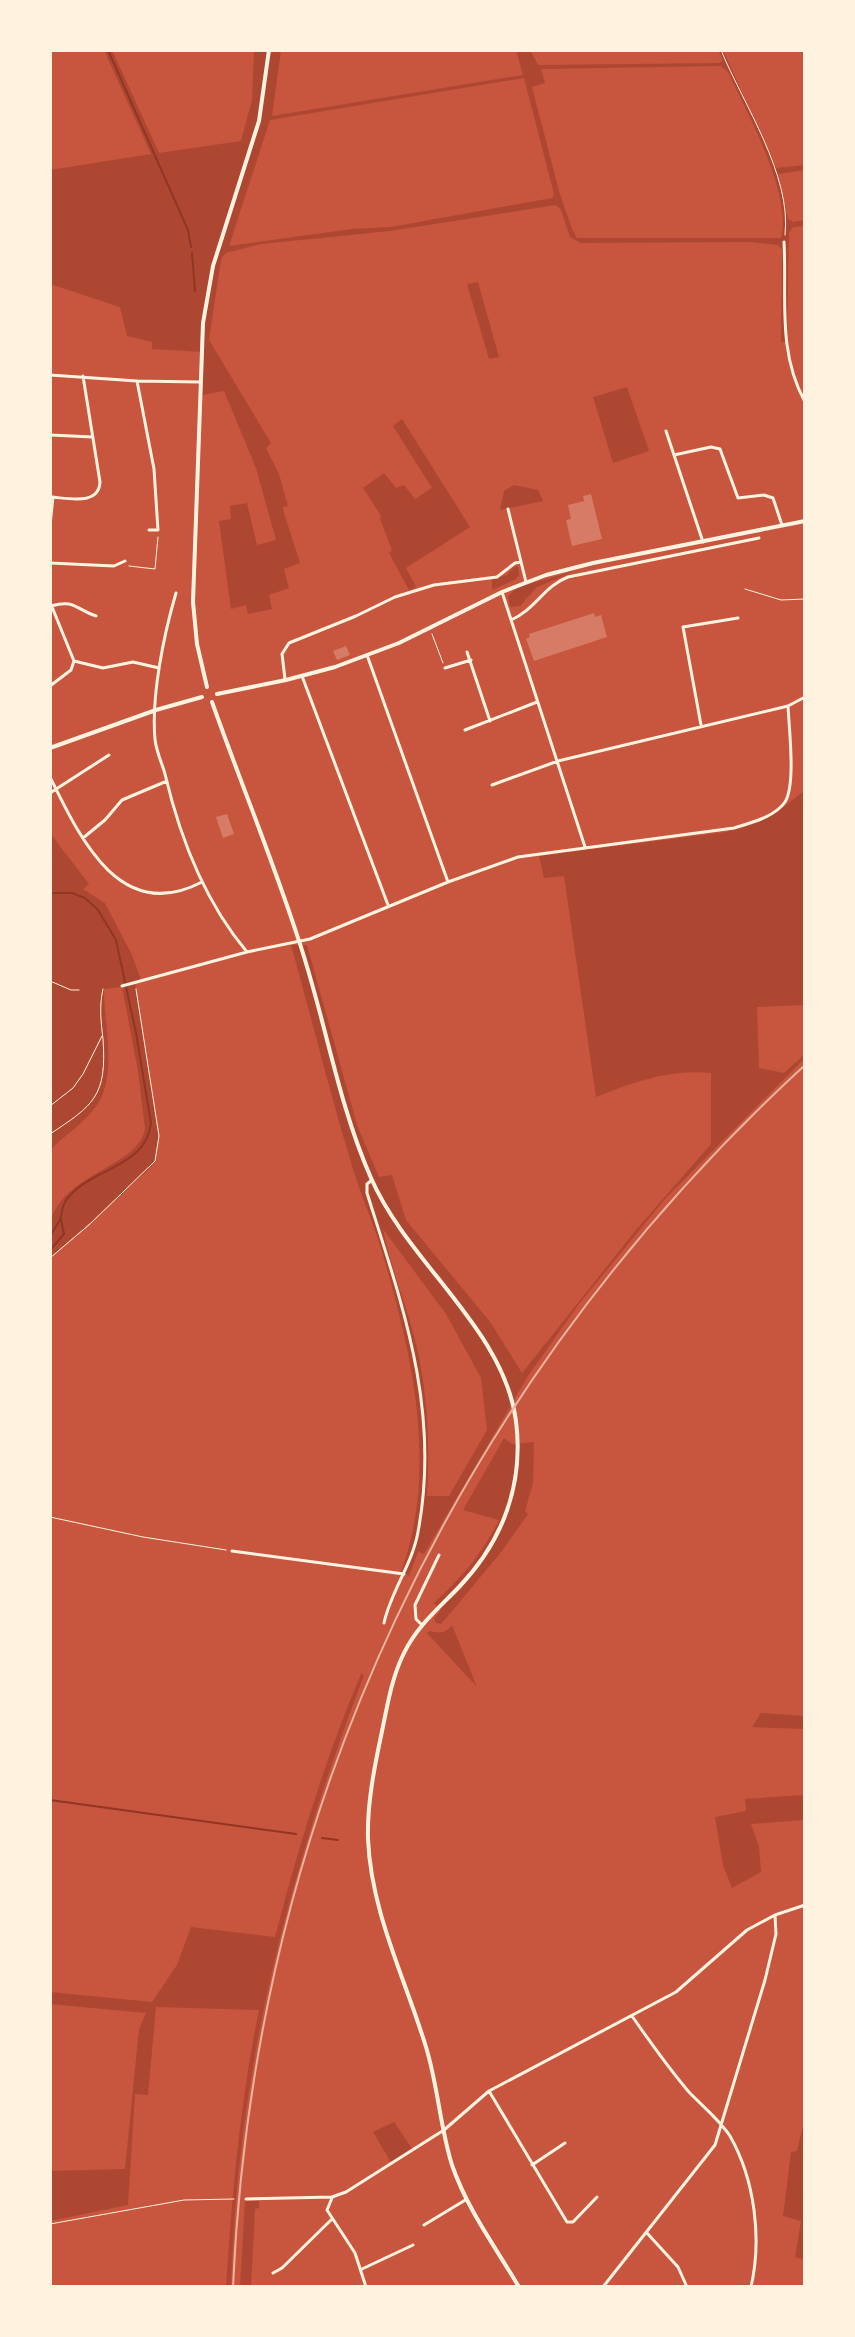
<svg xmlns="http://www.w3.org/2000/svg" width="855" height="2337" viewBox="0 0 855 2337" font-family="'DM Sans',sans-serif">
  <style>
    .green { fill: #ae4732; fill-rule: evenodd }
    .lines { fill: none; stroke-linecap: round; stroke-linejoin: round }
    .stream { stroke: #8f3625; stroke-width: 2 }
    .building { fill: #d67c66 }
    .path { stroke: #fff3e0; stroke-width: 1 }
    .service { stroke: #fff3e0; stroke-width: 1 }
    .minor { stroke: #fff3e0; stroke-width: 3 }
    .secondary { stroke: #fff3e0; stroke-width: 4 }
    .rail { stroke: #e9b49f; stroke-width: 2 }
  </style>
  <rect width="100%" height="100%" fill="#c8553d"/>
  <path class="green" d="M104 50H112L159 153 241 141 252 100 254 50H281L272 116 523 75 516 50H530L538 65 720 63 723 60 718 50H723L776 168 805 165V170L778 174 788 219 793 222 805 220V226L793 227 789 233 787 341 781 342 782 250 778 245 749 242 581 243 570 237 561 210 556 205 390 231 261 244 226 253 222 257 220 266 209 340 271 443 266 448 279 474 288 506 283 507 284 513 300 563 284 569 289 588 269 595 272 609 248 614 246 605 231 609 219 521 231 519 230 506 247 503 257 545 276 540 256 468 224 391 202 395 204 352 152 349V342L127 336 120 307 50 284V170L151 154ZM721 66 728 72C747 113 792 193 781 238H577L572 229 559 191 532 87 545 83 541 69ZM524 78 554 194 552 198 391 227 352 229 229 246 270 120Z
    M478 282 499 357 489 359 467 284Z
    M627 387 649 451 613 463 593 397Z
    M402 419 470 527 406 568 416 587 409 590 389 553 392 550 380 519 381 516 363 488 384 473 396 488 404 485 415 499 432 488 393 426Z
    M514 485 538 490 543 501 500 510 504 491Z
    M518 566 519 575 516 579 492 590V579L507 575 514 567Z
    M575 571 537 587 520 606 510 607 508 596 518 587Z
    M805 790V1005L757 1007 759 1068 784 1073 805 1054V1058L664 1200 579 1304 528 1376 424 1554 418 1552 409 1576 401 1572C439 1468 412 1352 381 1249 373 1222 361 1196 353 1169 330 1095 312 1019 291 945H307L357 1125 379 1177 392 1175 406 1220 491 1323 522 1373 636 1230 711 1144V1073C671 1069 633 1082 596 1097L564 876 544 878 539 856 725 832C764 823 775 814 805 790ZM383 1229 446 1314 481 1378 487 1430 449 1496H427C430 1445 428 1398 417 1348 408 1308 391 1269 383 1229Z
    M50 833 89 884 83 889 105 903 132 955 140 977 141 981 135 983 159 1136 155 1161 148 1170 50 1258C50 1246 48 1231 51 1220 66 1172 138 1167 145 1129L138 1071 122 987 104 989C104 1021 115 1065 102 1096 93 1117 66 1134 50 1150Z
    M504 1438 512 1444 534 1442 533 1483 525 1511 528 1514 502 1551 453 1610 441 1624 436 1623 434 1619 441 1610 434 1603C461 1578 483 1553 499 1520L463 1510Z
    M452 1625 477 1687 427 1633 429 1631C440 1633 445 1634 452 1625Z
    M361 1674 364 1675C287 1879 238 2068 231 2287H226C232 2195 240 2102 259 2010L156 2007 148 2095 135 2094 128 2205 50 2221V2171L125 2169 139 2029 146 2013 50 2004V1992L152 2002 177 1965 191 1927 275 1937C298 1848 325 1759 361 1674Z
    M761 1713 805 1716V1729L752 1727Z
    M802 1795 805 1800V1820L751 1824 759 1846 761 1872 732 1888 723 1865 715 1817 746 1811 745 1799Z
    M805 2118V2260L795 2257 801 2221 783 2216 791 2152 797 2151Z
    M394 2122 413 2150 392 2164 373 2132Z
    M245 2201H259V2208L255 2209 251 2287H240Z"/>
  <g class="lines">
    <path class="stream" d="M108 50 188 230 191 247
      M192 253 195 291
      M50 893H72L85 898 98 910 116 940 136 1033 151 1123C146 1170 87 1167 65 1202 62 1207 62 1214 60 1220 57 1225 53 1231 50 1236
      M50 1250 64 1234 61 1219
      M50 1800 296 1834
      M322 1838 338 1840"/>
  </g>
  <path class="building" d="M591 494 602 539 572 546 566 520 571 519 568 505 584 501 583 496Z
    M594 613 595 617 601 615 607 637 534 661 526 639 530 637 529 634Z
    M346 646 350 655 337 660 333 651Z
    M227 814 234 834 223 838 216 817Z"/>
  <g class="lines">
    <path class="path" d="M721 50C743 104 792 175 785 235
      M129 566 155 569 158 537
      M432 634 443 663
      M50 981 71 990H79
      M50 1106 73 1088 83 1074 102 1036
      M50 1134C94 1105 107 1096 103 1039 101 1022 99 1006 103 989
      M50 1258 90 1224 155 1161 159 1136 136 989
      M50 1517 143 1537 226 1550"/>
    <path class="service" d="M745 589 781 600 805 599
      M50 2224 184 2200 234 2199"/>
    <path class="minor" d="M784 242C787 297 777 351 805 402
      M50 375 137 381 199 382
      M137 381 154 469 158 530H149
      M666 431 703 542
      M50 435 93 437
      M674 455 711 447 720 449 738 498 764 495 773 498 782 525
      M50 497C68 498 99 506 100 482L83 376
      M508 509 526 582
      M50 525 53 497
      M50 563 114 566 125 561
      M502 592 585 847
      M176 593C164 634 151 696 155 739 156 751 162 763 165 774 180 838 205 902 247 952
      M50 602 74 661 71 670 50 686
      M51 606C75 599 75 609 96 616
      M511 620C536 609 544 586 568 577L759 538
      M467 652 490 721
      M367 655 448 882
      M74 661 103 668 133 662 159 668
      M445 668 471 660
      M302 676 388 905
      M285 679 282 654 289 643 356 616 395 597 434 585 497 577 515 563 521 562
      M701 725 683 627 738 618
      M465 730 537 702
      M50 777C80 838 120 925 202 882
      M492 785 558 761 788 706
      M50 793 109 755
      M83 838 105 820 122 800 167 781
      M122 986 247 952 310 939 448 882 518 857 734 828C750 823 775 817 785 802 796 785 789 728 788 706L805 697
      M372 1180 367 1184V1193C403 1307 441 1411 418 1532 412 1565 391 1591 384 1623
      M232 1551 404 1574
      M422 1625 416 1619 415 1605 439 1555
      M632 2016C650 2042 668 2067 688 2091 702 2106 719 2119 730 2136 755 2180 762 2239 751 2287
      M489 2091 567 2222H573L597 2197
      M532 2165 565 2143
      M332 2198 327 2210 355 2253 366 2287
      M246 2199 332 2197 346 2192 444 2130 489 2091 676 1992 747 1930 775 1915 805 1905
      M424 2225 467 2199
      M647 2233 678 2267 687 2287
      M362 2269 413 2245
      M273 2273 282 2268 331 2220
      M603 2287 715 2145 765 1980 776 1934 775 1915"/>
    <path class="secondary" d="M207 687 197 644 193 602 203 323 213 266 259 121 269 50
      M217 694 286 680 335 667 399 643 502 592 546 575 593 563 805 521
      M212 702C240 781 272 858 298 938 325 1017 337 1101 371 1178 408 1263 504 1329 516 1421 524 1484 503 1541 459 1587 439 1608 417 1626 404 1653 391 1679 387 1708 381 1736 374 1769 367 1805 368 1839 371 1912 405 1978 426 2047 438 2086 440 2127 452 2165 467 2209 496 2248 519 2287
      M50 748 156 710 202 697"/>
    <path class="rail" d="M233 2287C254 1812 456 1387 805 1065"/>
  </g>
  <rect width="855" height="2337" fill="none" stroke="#fff3e0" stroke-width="104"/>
</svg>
